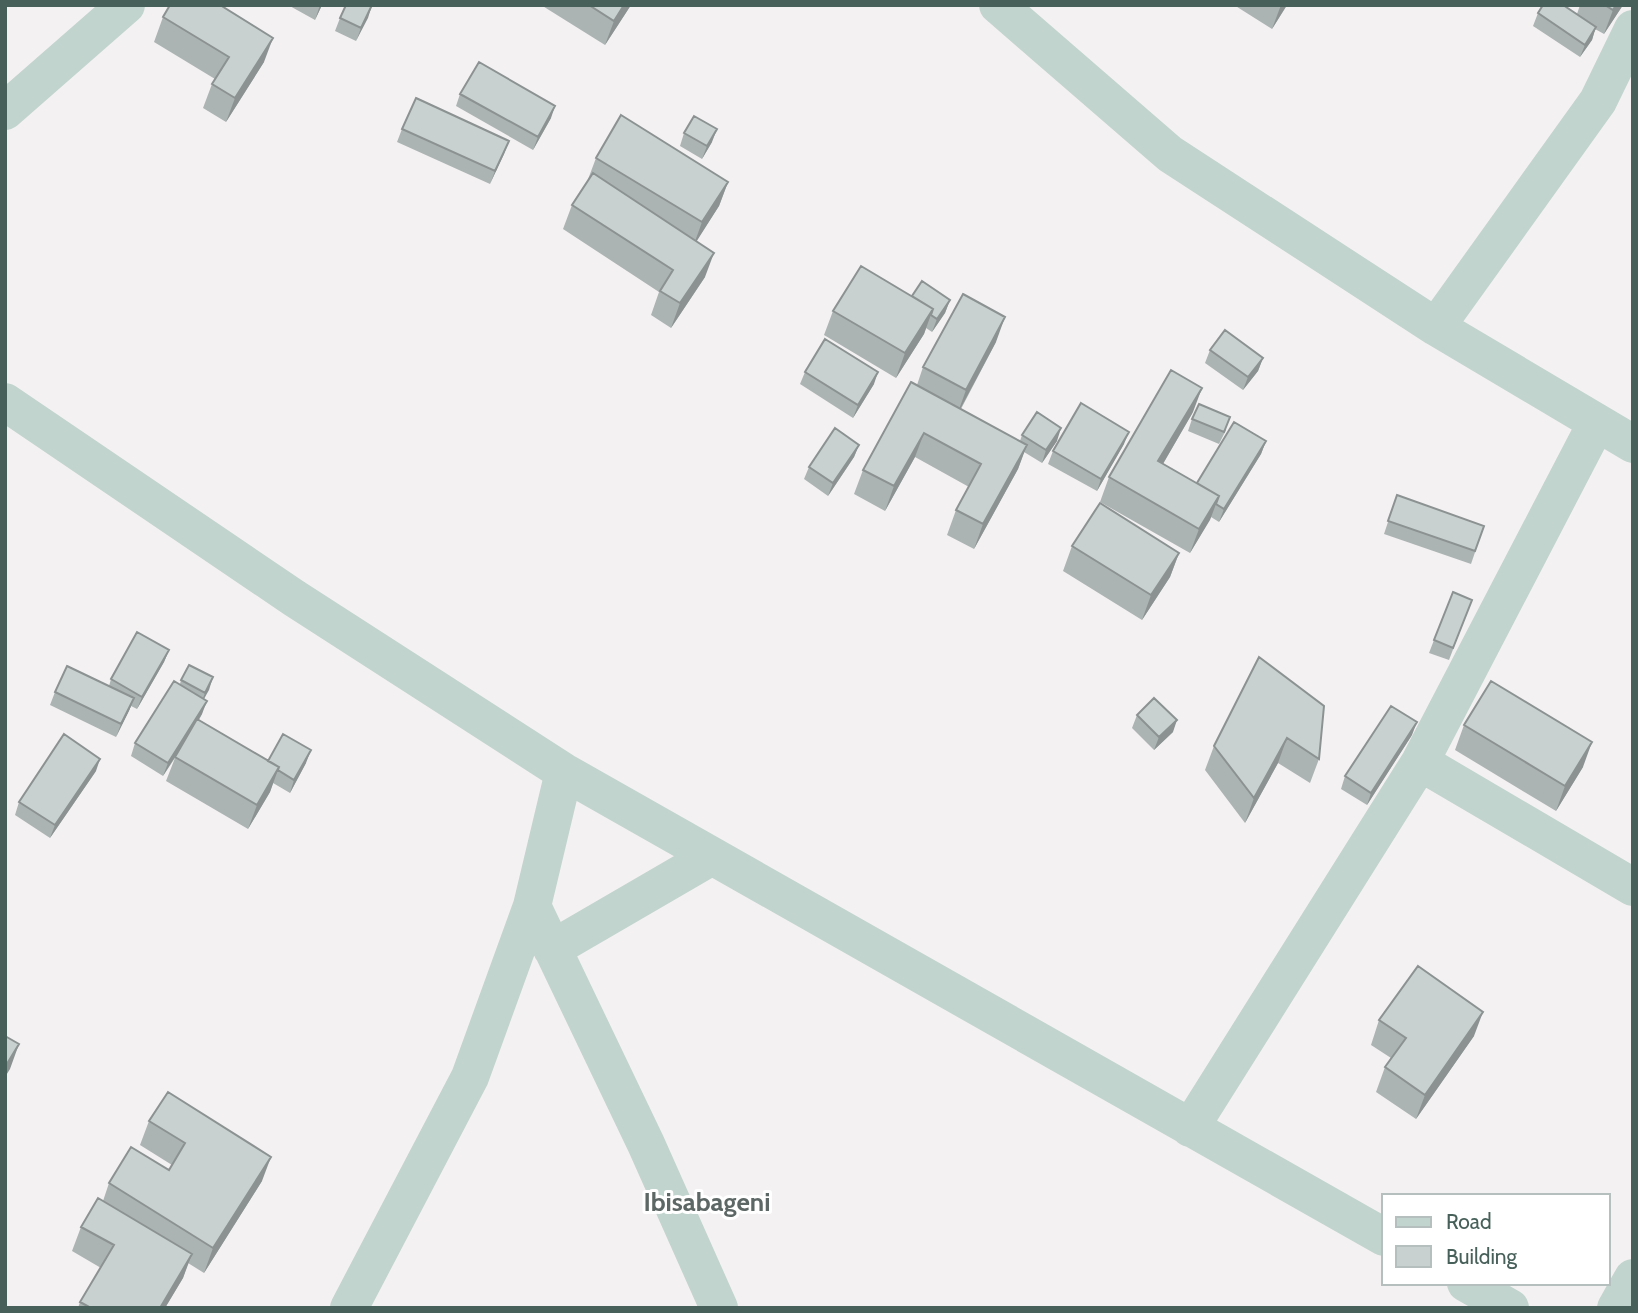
<svg xmlns="http://www.w3.org/2000/svg" width="1638" height="1313" viewBox="0 0 1638 1313" font-family="Cabin,sans-serif">
  <style>
    .lines { fill: none; stroke-linecap: round; stroke-linejoin: round }
    .minor { stroke: #c1d4ce; stroke-width: 38 }
    .wall { fill: #acb4b3 }
    .shaded-wall { fill: #8c9292 }
    .building { fill: #c8d1d0; stroke: #8c9292; stroke-width: 2 }
    .labels { text-anchor: middle; dominant-baseline: central; stroke-width: 6; stroke-linejoin: round; paint-order: stroke }
    .quarter-label { font-size: 26px; font-weight: bold; fill: #5d6765; stroke: #fff }
  </style>
  <rect width="100%" height="100%" fill="#f4f1f3"/>
  <g class="lines">
    <path class="minor" d="M998 5 1170 154 1436 327 1633 444
      M5 111 126 5
      M1436 327 1598 101 1633 29
      M5 402 294 598 564 772 1384 1237
      M1420 762 1633 887
      M532 906 646 1144 719 1308
      M552 949 712 856
      M1190 1128 1420 762 1596 424
      M1466 1283 1510 1308
      M349 1308 470 1077 532 906 564 772
      M1616 1308 1633 1278"/>
  </g>
  <path class="wall" d="M288 5H322L315 20Z
    M372 5 356 41 335 31 340 18Z
    M541 5H631L605 45Z
    M1234 5H1287L1272 29Z
    M1580 5H1623L1604 34 1595 29 1592 40 1580 57 1533 26 1538 13 1577 14Z
    M163 17 264 62 226 122 203 108 212 84 215 79 154 42Z
    M460 94 551 118 533 150 456 106Z
    M402 129 509 141 490 184 397 142Z
    M684 133 712 142 702 159 680 146Z
    M596 158 728 182 719 206 696 241 705 277 671 328 651 315 659 292 563 229 572 205 587 182Z
    M912 296 950 300 945 313 932 332 926 328 924 334 896 378 824 335 833 311Z
    M996 342 961 409 1020 441 1022 435 1057 441 1042 463 1024 452 1018 469 974 549 947 535 956 510 969 487 915 457 885 511 854 494 863 470 917 385 923 367Z
    M1210 350 1263 358 1258 371 1243 390 1205 363Z
    M805 372 874 384 853 418 800 384Z
    M1193 412 1163 464 1197 483 1266 441 1261 454 1219 522 1211 517 1190 553 1100 502 1109 477Z
    M1192 419 1226 430 1219 444 1188 431Z
    M1124 444 1097 491 1048 464 1053 451Z
    M859 445 854 457 828 496 804 479 809 467Z
    M1397 495 1484 526 1471 564 1384 534Z
    M1072 546 1179 553 1170 577 1142 620 1063 571Z
    M1472 600 1449 660 1429 653 1434 640Z
    M169 650 164 662 137 709 131 706 116 737 50 705 55 692 109 686 111 679Z
    M213 677 204 699 202 714 199 720 268 761 306 763 290 793 273 783 270 792 248 829 166 781 175 758 163 776 131 756 135 743 180 684 181 680Z
    M1324 706 1319 759 1310 783 1278 763 1245 823 1205 770 1214 746Z
    M1137 715 1173 732 1154 750 1132 728Z
    M1464 725 1583 767 1556 811 1455 750Z
    M1412 735 1367 805 1341 789 1345 776Z
    M96 771 50 838 15 815 19 802Z
    M1379 1020 1474 1036 1416 1119 1376 1092 1385 1067 1391 1058 1371 1045Z
    M149 1121 262 1181 204 1273 188 1263 183 1278 165 1308H78L80 1302 101 1268 72 1251 81 1227 103 1201 109 1183 169 1170 172 1165 140 1145Z"/>
  <path class="shaded-wall" d="M320 5H322L315 20Z
    M372 5 368 18 356 41 361 28Z
    M624 5H631L605 45 614 21Z
    M1281 5H1287L1272 29Z
    M1616 5H1623L1604 34 1613 10Z
    M1596 27 1592 40 1580 57 1585 45Z
    M273 38 264 62 226 122 235 98Z
    M555 106 551 118 533 150 538 137Z
    M717 129 712 142 702 159 707 146Z
    M509 141 504 154 490 184 495 171Z
    M728 182 719 206 693 247 702 222Z
    M714 253 705 277 671 328 680 303Z
    M950 300 945 313 932 332 937 319Z
    M933 309 924 334 896 378 905 353Z
    M1005 317 996 342 957 415 966 390Z
    M1263 358 1258 371 1243 390 1248 377Z
    M878 372 874 384 853 418 858 405Z
    M1202 388 1193 412 1150 486 1158 461Z
    M1061 428 1057 441 1042 463 1046 450Z
    M1129 432 1124 444 1097 491 1101 479Z
    M924 433 915 457 885 511 894 486Z
    M1266 441 1261 454 1219 522 1224 509Z
    M859 445 854 457 828 496 833 483Z
    M1027 445 1018 469 974 549 983 524Z
    M1219 496 1210 520 1190 553 1199 529Z
    M1179 553 1170 577 1142 620 1151 595Z
    M169 650 164 662 137 709 142 697Z
    M213 677 209 690 200 706 205 693Z
    M134 698 129 711 116 737 121 724Z
    M207 701 202 714 163 776 168 763Z
    M1177 720 1173 732 1154 750 1159 737Z
    M1417 722 1412 735 1367 805 1371 793Z
    M1287 738 1278 763 1245 823 1254 798Z
    M1592 742 1583 767 1556 811 1565 786Z
    M311 750 306 763 290 793 294 780Z
    M100 759 96 771 50 838 55 825Z
    M279 767 270 792 248 829 257 805Z
    M1483 1012 1474 1036 1416 1119 1425 1095Z
    M19 1044 10 1069 5 1077V1067Z
    M271 1157 262 1181 204 1273 213 1248Z
    M192 1254 183 1278 165 1308H160Z"/>
  <path class="building" d="M170 5H220L273 38 235 98 212 84 229 57 163 17Z
    M346 5H372L361 28 340 18Z
    M589 5H624L614 21Z
    M1543 5H1563L1596 27 1585 45 1538 13Z
    M1605 5H1616L1613 10Z
    M479 62 555 106 538 137 460 94Z
    M416 98 509 141 495 171 402 129Z
    M621 115 728 182 702 222 596 158Z
    M694 116 717 129 707 146 684 133Z
    M593 173 714 253 680 303 660 291 673 270 572 205Z
    M861 266 933 309 905 353 833 311Z
    M922 281 950 300 937 319 931 315 933 309 912 296Z
    M963 294 1005 317 966 390 923 367Z
    M1225 330 1263 358 1248 377 1210 350Z
    M825 339 878 372 858 405 805 372Z
    M1171 370 1202 388 1158 461 1219 496 1199 529 1109 477Z
    M911 382 1027 445 983 524 956 510 981 464 924 433 894 486 863 470Z
    M1081 403 1129 432 1101 479 1053 451Z
    M1199 404 1230 417 1224 432 1192 419Z
    M1037 412 1061 428 1046 450 1022 435Z
    M1234 422 1266 441 1224 509 1216 504 1219 496 1197 483Z
    M835 428 859 445 833 483 809 467Z
    M1397 495 1484 526 1475 551 1388 521Z
    M1100 503 1179 553 1151 595 1072 546Z
    M1453 592 1472 600 1453 648 1434 640Z
    M137 632 169 650 142 697 111 679Z
    M1259 657 1324 706 1319 759 1287 738 1254 798 1214 746Z
    M189 665 213 677 205 693 181 680Z
    M67 666 134 698 121 724 55 692Z
    M174 681 207 701 168 763 135 743Z
    M1491 681 1592 742 1565 786 1464 725Z
    M1154 698 1177 720 1159 737 1137 715Z
    M1391 706 1417 722 1371 793 1345 776Z
    M197 719 279 767 257 805 175 757Z
    M64 734 100 759 55 825 19 802Z
    M283 734 311 750 294 780 278 770 279 767 268 761Z
    M1418 966 1483 1012 1425 1095 1385 1067 1406 1038 1379 1020Z
    M5 1036 19 1044 5 1067Z
    M168 1092 271 1157 213 1248 109 1183 131 1147 169 1170 185 1143 149 1121Z
    M98 1198 192 1254 160 1308H91L80 1302 114 1245 81 1227Z"/>
  <g class="labels">
    <g class="quarter-label">
      <text x="707" y="1202">Ibisabageni</text>
    </g>
  </g>
  <rect width="1638" height="1313" fill="none" stroke="#476059" stroke-width="14"/>
  <rect x="1382" y="1194" width="228" height="91" fill="#ffffff" stroke="#b5bfbd" stroke-width="2"/>
  <rect x="1396" y="1217" width="35" height="10" fill="#c1d4ce" stroke="#b5bfbd" stroke-width="2"/>
  <text x="1446" y="1229" font-size="21" fill="#476059">Road</text>
  <rect x="1396" y="1246" width="35" height="21" fill="#c8d1d0" stroke="#b5bfbd" stroke-width="2"/>
  <text x="1446" y="1264" font-size="21" fill="#476059">Building</text>
</svg>
